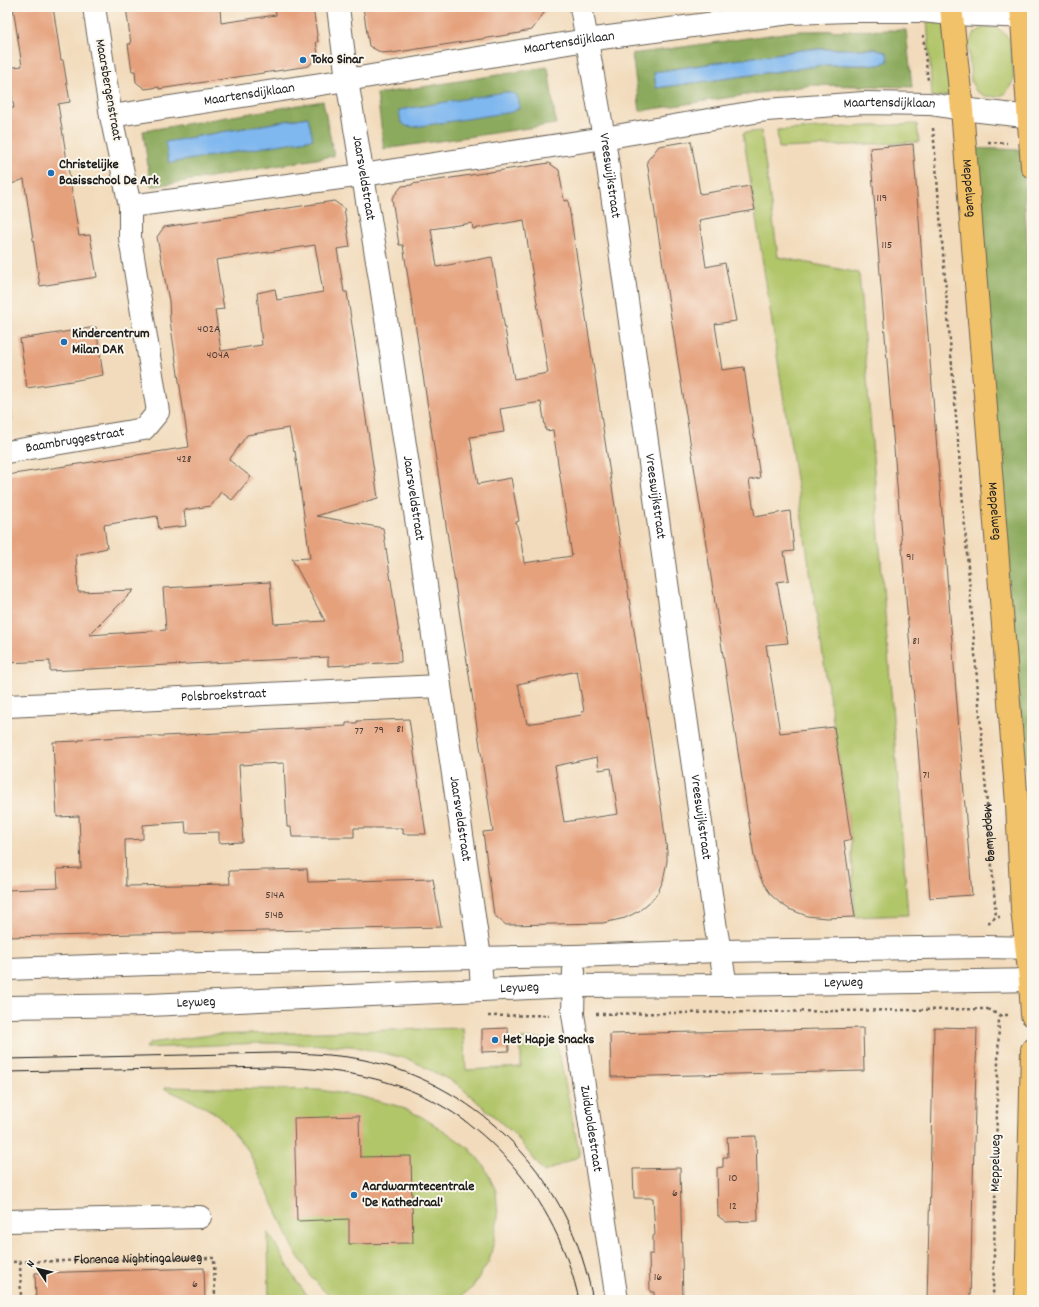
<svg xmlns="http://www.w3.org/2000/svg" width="1039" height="1307" viewBox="0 0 1039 1307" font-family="Dekko,sans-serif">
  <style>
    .green { fill: #b1c569; stroke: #667042 }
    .forest { fill: #8caa5d; stroke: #54633c; fill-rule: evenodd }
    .water { fill: #7fb7ef; stroke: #4e6a86 }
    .building { fill: #e5a07b; fill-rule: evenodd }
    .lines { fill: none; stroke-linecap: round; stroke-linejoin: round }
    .minor-casing { stroke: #675f54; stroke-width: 24 }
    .major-casing { stroke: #675f54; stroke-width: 24 }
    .path { stroke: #675f54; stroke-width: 2.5; stroke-dasharray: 3 3; stroke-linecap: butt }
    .minor { stroke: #fff; stroke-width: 22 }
    .major { stroke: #f2c26a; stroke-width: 22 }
    .tram { stroke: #1c1c1c; stroke-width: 1 }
    .poi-dot { fill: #1f6fb2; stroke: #fbf7ec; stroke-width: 1.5 }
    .labels { text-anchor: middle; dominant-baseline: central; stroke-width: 4; stroke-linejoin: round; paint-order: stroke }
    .number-label { font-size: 12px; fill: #4e3d34 }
    .street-label { font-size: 14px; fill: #1c1c1c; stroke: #fbf7ec }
    .poi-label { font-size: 14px; font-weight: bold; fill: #1c1c1c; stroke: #fbf7ec; text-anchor: start }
  </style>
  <rect width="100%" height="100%" fill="#fbf7ec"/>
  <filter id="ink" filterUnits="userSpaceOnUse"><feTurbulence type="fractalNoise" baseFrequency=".025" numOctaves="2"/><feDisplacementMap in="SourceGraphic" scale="8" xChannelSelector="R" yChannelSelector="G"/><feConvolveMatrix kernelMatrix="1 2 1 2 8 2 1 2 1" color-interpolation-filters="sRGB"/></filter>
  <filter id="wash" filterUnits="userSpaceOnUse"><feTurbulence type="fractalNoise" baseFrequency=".012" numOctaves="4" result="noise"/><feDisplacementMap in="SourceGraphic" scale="16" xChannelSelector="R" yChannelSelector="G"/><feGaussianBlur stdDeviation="0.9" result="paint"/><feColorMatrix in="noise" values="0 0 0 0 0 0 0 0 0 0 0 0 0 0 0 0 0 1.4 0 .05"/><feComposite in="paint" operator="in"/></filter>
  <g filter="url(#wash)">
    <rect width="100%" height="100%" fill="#f2dbbc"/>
    <path class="green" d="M927 18 944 21 950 90 947 96 932 97Z
      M984 27H995L1002 31 1010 39 1014 80 1006 93 998 97 985 96 976 91 971 81 968 43 975 33Z
      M917 124 919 142 779 148 777 130Z
      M761 131 778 257 859 273 908 915 855 917 851 839 743 133Z
      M7 384 12 420 7 421Z
      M463 1028 466 1070 521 1067V1039H556L580 1156 544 1172 514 1134 457 1084 409 1059 352 1046 261 1043 145 1048 150 1043 210 1035Z
      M165 1087 319 1090 358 1096 398 1106 422 1117 446 1132 470 1149 484 1166 496 1191 498 1217 494 1241 489 1261 472 1288 456 1300H335L323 1290 310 1275 296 1253 248 1150 218 1115 201 1105 165 1089Z
      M268 1232 298 1283 311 1300H269Z"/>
    <path class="forest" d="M906 30 912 87 812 85 640 111 632 54 798 31ZM809 49H877L887 53 879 65H824L656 88 654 72Z
      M548 67 556 124 384 149 377 94Z
      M323 101 334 156 151 187 143 131ZM307 117 312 139 169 162 166 142Z
      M968 148 1026 150 1024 190 1032 326V769L1025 770Z"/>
    <path class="water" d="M809 49H877L887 53 888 61 879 65H824L656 88 654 72Z
      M505 92 516 94 519 101V108L512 112 414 127 406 126 401 122 399 110Z
      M308 117 313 139 169 163 165 142Z"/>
    <g id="blocks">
      <path class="building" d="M13 7H53L61 60H63L70 102 58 104 79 236 90 235 97 277 40 286 24 179 7 186V108H14L7 68 22 66Z
        M126 7H220L221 23 276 15 275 7H313L318 42H316L318 54 309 66 159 89V87L145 89 136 82 135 71H132L128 44H131Z
        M363 7H548L532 30 520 32V33L392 53V52L382 53 369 46Z
        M691 141 700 194 750 186 755 210 699 220 706 267 725 263 736 321 715 324 722 370 744 367 760 478 749 480 755 517 790 511 794 551 784 552 789 580 777 582 788 643 766 645 780 733 834 727 851 839 844 841 855 917 826 918 807 916 789 909 780 903 772 896 763 883 759 874 754 856 647 161 659 146Z
        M913 144 972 895 930 898 870 148Z
        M549 163 559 170 564 201 568 200 662 813 667 851V861L663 881 658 892 653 899 639 911 625 918 603 923 506 925 494 915 483 832 493 831 403 245H399L392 198 402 186 412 185V184ZM524 220 548 373 514 379 492 257 437 267 431 229 472 223 473 229ZM541 402 546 431 553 430 572 556 524 563 521 541 516 522 519 521 511 478 478 484 470 437 504 432 500 409ZM577 671 584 711 581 712 582 715 527 724 518 684ZM597 757 599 770 611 768 618 814 564 822 555 766Z
        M334 201 344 208 350 247 337 249 344 292H347L378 498 316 516 383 528 400 641 401 662 328 666V657L50 671V661L7 663V475L189 447 170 321 169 301 157 237 164 227ZM315 245 323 292 277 300 275 289 257 293 262 345 221 351 215 310 224 309 216 260ZM289 428 294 452 295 451 310 558 292 559 325 621 274 624 270 582 163 588 166 630 89 635 134 590 78 592 76 555 107 548 104 525 157 516 159 529 186 526 184 510 211 506 221 492 232 500 251 477 229 460 247 435Z
        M96 327 103 375 72 381 27 388 20 339Z
        M409 719 426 834H403V828H354V837H292L291 827H287L284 763 239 765 243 828H242L243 842 219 843V832L186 833 185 822 143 825V839L125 840 126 886 230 884 229 871 307 869 308 882 433 879 441 927 7 937V890L58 888 57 869 81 868 79 816 57 817 53 742 79 741V740L132 736H164L346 726V723H357V721Z
        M934 1027 977 1028 970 1300H927Z
        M508 1028 509 1051 482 1052V1029Z
        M863 1028 864 1071 611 1077 610 1034Z
        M359 1116 360 1157 411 1156 413 1243 349 1244V1219L297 1221 294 1118Z
        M756 1136 758 1221 726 1222 718 1216 717 1168 723 1167V1157H728L727 1137Z
        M680 1168 683 1300H654V1292H650L649 1254H653V1236L655 1235 653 1198H634L633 1169Z
        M204 1268 205 1300H36L35 1273Z"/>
    </g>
  </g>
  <g filter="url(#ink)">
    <use href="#blocks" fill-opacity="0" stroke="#675f54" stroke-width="1"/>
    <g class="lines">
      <defs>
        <g id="minor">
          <path id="s3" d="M338 7 347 80 380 279 425 578 440 686 480 957 482 990"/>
          <path id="s4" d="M581 7 604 138 716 929 726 985"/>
          <path id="s5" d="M111 116 347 80 586 40 790 13 850 11H921L952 14 1032 17"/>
          <path id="s6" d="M130 206 363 175 604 138 766 110 864 103 930 104 962 109 1032 117"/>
          <path id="s7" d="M7 452 144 429 158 412 130 238V206L111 116 94 7"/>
          <path id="s8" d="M7 706 440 686"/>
          <path d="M7 969 151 964 575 956 720 951 985 947 1032 948"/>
          <path id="s9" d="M574 971 573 1014 617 1300"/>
          <path id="s10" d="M7 1007 149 1005 573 986 726 985 1032 980"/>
          <path d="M7 1221 200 1217"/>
        </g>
        <g id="major">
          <path id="s11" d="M951 7 962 109 985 395 1017 804 1022 909 1030 980 1032 1015"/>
          <path d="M1021 7 1032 167"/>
          <path d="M1026 1300 1032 1050"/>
        </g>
      </defs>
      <use href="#minor" class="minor-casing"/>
      <use href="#major" class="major-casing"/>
      <g class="path">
        <path d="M923 35 928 81"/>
        <path id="s1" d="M933 128 996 917"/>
        <path d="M988 142 1007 143"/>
        <path d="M988 923 996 917H1000"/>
        <path d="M988 1009 999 1015 993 1300"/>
        <path d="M596 1014 988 1009"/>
        <path d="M999 1015H1008"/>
        <path d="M488 1016 549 1015"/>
        <path id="s2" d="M7 1262 214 1258 215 1300"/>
        <path d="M20 1262 21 1300"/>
      </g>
      <use href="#minor" class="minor"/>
      <use href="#major" class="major"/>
      <path class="tram" d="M7 1059 275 1053C299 1053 324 1054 348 1057 440 1071 522 1131 564 1214 578 1241 587 1270 593 1300
        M7 1072 272 1067C310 1068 347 1071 383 1081 484 1109 557 1199 579 1300"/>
    </g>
  </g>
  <g class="poi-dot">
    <circle cx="303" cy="60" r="4"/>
    <circle cx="51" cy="173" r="4"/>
    <circle cx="64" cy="342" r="4"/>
    <circle cx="495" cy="1040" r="4"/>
    <circle cx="354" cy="1195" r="4"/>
  </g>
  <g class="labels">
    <g class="number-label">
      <text x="882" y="198">119</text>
      <text x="887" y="245">115</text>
      <text x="209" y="329">402A</text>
      <text x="218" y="355">404A</text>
      <text x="184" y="459">428</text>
      <text x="910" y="557">91</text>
      <text x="916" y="641">81</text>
      <text x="400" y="729">81</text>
      <text x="379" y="730">79</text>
      <text x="359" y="731">77</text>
      <text x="926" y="775">71</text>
      <text x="275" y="895">514A</text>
      <text x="274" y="915">514B</text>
      <text x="733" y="1178">10</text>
      <text x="675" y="1193">6</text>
      <text x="733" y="1206">12</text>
      <text x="658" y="1277">16</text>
      <text x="195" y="1284">6</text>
    </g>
    <g class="street-label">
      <text stroke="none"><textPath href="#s5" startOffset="464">Maartensdijklaan</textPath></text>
      <text transform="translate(108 90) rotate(80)">Maarsbergenstraat</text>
      <text stroke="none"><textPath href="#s5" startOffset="140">Maartensdijklaan</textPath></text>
      <text stroke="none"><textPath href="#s6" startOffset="767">Maartensdijklaan</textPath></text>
      <text stroke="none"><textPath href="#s4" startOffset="171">Vreeswijkstraat</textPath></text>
      <text stroke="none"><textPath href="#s3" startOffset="173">Jaarsveldstraat</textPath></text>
      <text stroke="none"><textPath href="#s11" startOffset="182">Meppelweg</textPath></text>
      <text stroke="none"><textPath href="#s7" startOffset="69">Baambruggestraat</textPath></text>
      <text stroke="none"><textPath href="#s4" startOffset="495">Vreeswijkstraat</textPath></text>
      <text stroke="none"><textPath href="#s3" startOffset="497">Jaarsveldstraat</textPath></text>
      <text stroke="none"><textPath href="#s11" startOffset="506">Meppelweg</textPath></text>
      <text stroke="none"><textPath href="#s8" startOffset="217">Polsbroekstraat</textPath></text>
      <text stroke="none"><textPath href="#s4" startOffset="819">Vreeswijkstraat</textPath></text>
      <text stroke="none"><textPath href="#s3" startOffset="821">Jaarsveldstraat</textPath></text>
      <text stroke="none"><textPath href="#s1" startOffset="707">Meppelweg</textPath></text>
      <text stroke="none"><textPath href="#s10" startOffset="837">Leyweg</textPath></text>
      <text stroke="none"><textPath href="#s10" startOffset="513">Leyweg</textPath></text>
      <text stroke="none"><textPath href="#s10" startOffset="189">Leyweg</textPath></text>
      <text stroke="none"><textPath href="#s9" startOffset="159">Zuidwoldestraat</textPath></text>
      <text transform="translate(996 1163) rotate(-89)">Meppelweg</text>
      <text stroke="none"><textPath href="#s2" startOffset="131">Florence Nightingaleweg</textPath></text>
    </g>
    <g class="poi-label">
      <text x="311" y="60">Toko Sinar</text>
      <text x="59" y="165">Christelijke<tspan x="59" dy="16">Basisschool De Ark</tspan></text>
      <text x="72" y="334">Kindercentrum<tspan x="72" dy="16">Milan DAK</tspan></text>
      <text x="503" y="1040">Het Hapje Snacks</text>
      <text x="362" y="1187">Aardwarmtecentrale<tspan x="362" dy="16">'De Kathedraal'</tspan></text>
    </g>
  </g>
  <rect width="1039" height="1307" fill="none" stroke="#fbf7ec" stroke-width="24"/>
  <g transform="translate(38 1269) rotate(305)" stroke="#fbf7ec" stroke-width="3" paint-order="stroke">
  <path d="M0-3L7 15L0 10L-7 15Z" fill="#1c1c1c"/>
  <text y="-6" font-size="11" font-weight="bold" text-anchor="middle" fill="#1c1c1c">N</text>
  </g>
</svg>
